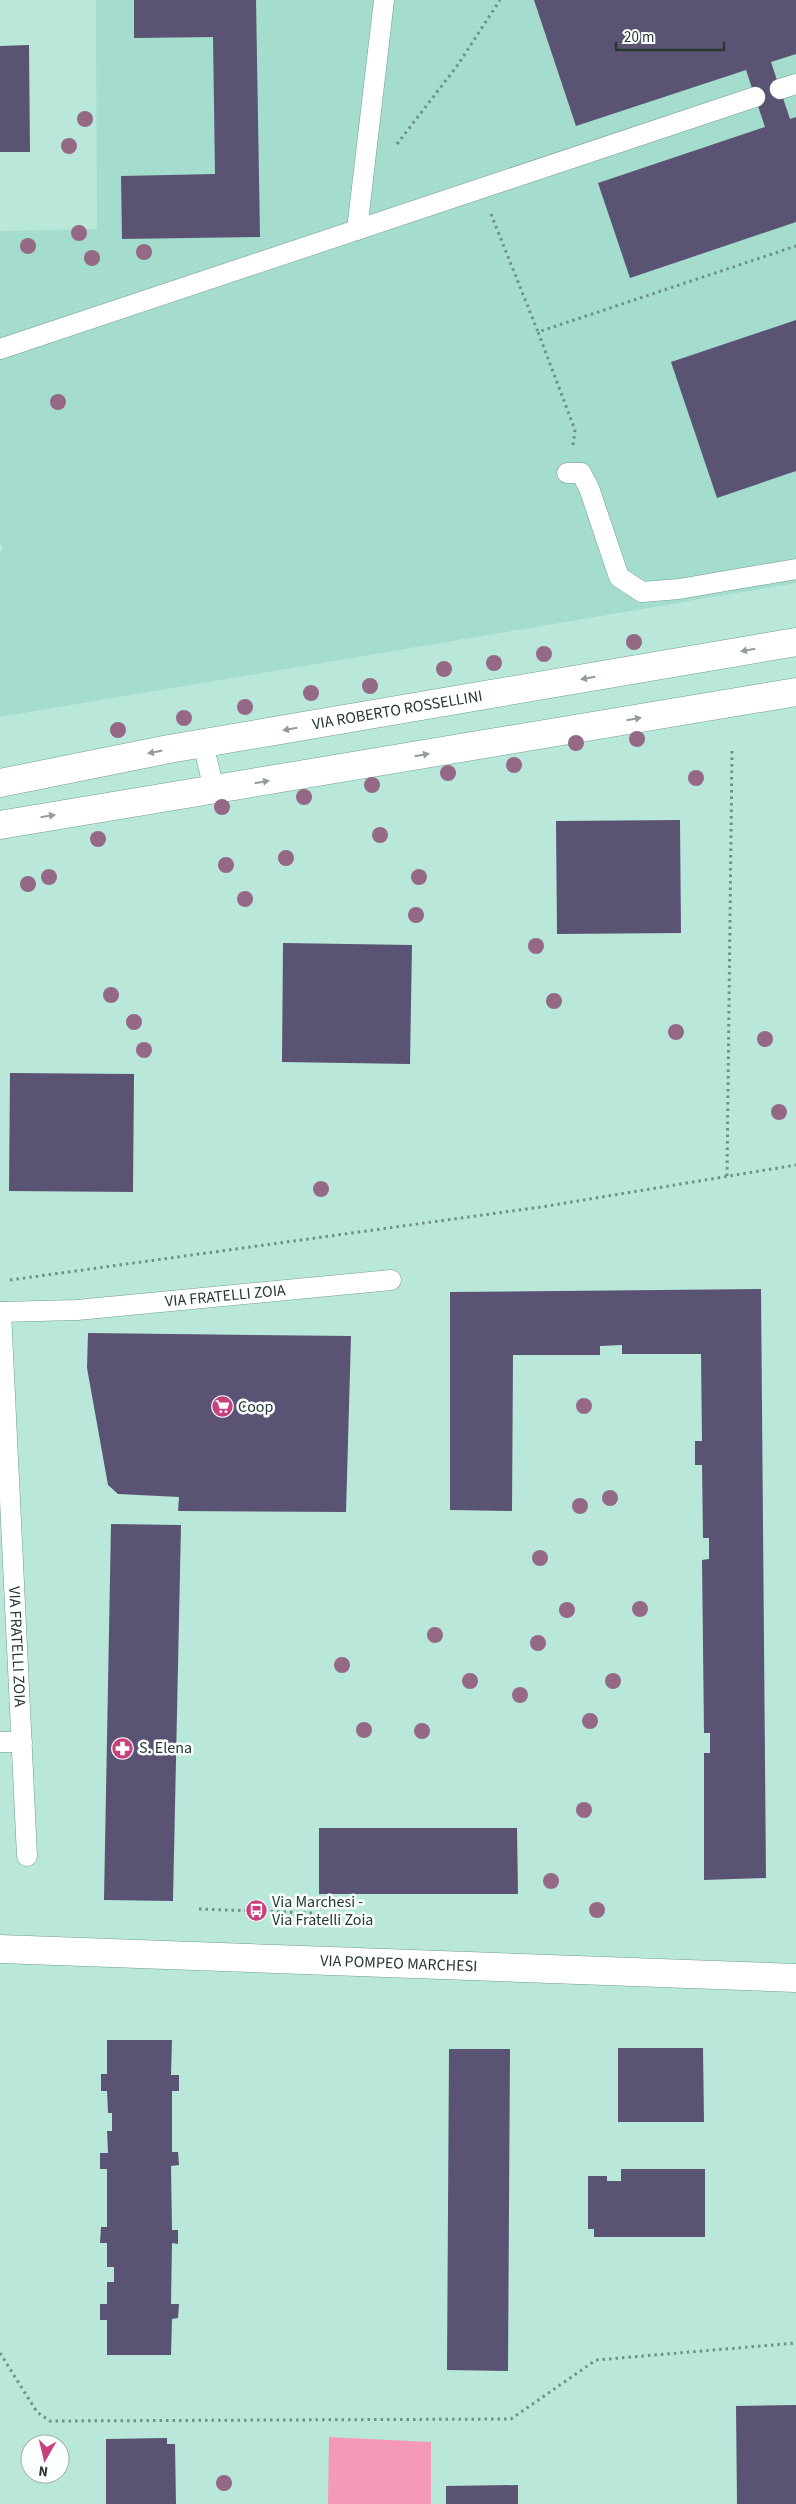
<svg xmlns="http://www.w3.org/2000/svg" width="796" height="2504" viewBox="0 0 796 2504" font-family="'Source Sans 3',sans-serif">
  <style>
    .built { fill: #a4dccd }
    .green { fill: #f599bb }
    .building { fill: #5b5373 }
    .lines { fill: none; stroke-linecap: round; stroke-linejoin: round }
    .lane-casing { stroke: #709d91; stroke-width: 21 }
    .street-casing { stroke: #709d91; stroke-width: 29 }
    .secondary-casing { stroke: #709d91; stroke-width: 29 }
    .path { stroke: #6f9087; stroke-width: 3; stroke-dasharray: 2.5 4; stroke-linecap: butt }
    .lane { stroke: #fff; stroke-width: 20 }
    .street { stroke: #fff; stroke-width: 28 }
    .secondary { stroke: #fff; stroke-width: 28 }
    .tree { fill: #956886 }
    .oneway { fill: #929c9a }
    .labels { text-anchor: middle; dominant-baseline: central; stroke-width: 5; stroke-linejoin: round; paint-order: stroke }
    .street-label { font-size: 16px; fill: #263834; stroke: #fafffd }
    .poi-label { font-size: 16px; fill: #263834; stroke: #fafffd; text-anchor: start }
  </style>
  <rect width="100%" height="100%" fill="#b9e8db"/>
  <path class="built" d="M96 0H796V583L0 717V551L3 550 0 541V231L97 229Z"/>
  <path class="green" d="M329 2437 431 2442V2504H328Z"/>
  <path class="building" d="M134 0H256L260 237 122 239 121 176 215 174 213 37 134 38Z
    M534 0H796V54L771 62 790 119 796 117V222L630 278 598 183 765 127 746 70 576 126Z
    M29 45 30 152H0V46Z
    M796 320V471L717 498 671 362Z
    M680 820 681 933 557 934 556 821Z
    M283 943 412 945 410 1064 282 1062Z
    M10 1073 134 1074 133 1192 9 1191Z
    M761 1289 766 1878 704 1880V1753H710V1733H704L702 1560 709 1559V1538H703L702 1465H695V1441H702L701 1354H622V1345L600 1346V1355H513L512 1511 450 1510V1292Z
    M88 1333 351 1336 346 1512 178 1511 179 1497 118 1494 108 1485 87 1368Z
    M111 1524 181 1525 173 1901 104 1900Z
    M319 1828H517L518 1894H319Z
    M107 2040H172L171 2075H179V2091H172V2152H178L179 2165 171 2166 172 2230H178V2244L172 2243 171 2304H179L178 2318 172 2319 171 2355H107V2320H100V2304H107V2282H114V2267H107V2243H100L101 2227H107V2169H100V2153H108L107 2131H112V2113H108L107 2091H101V2074H107Z
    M618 2048H703L704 2122H618Z
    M449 2049H510L508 2371 447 2370Z
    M621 2169H705V2237H594V2229H588V2176H607V2181H621Z
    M796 2405V2504H737L736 2406Z
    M167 2438V2444H175L176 2504H106V2439Z
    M518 2485V2504H446V2486Z"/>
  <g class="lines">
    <defs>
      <g id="lane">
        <path d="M780 89 796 84"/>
        <path d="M357 230 384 0"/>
        <path d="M0 349 755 97"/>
        <path d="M567 473H581L589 488 619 577 642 592 679 589 796 569"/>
        <path d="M203 743 214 790"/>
        <path id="s1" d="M0 1312 77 1310 391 1280"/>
        <path id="s2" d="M1 1312 27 1856"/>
        <path d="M0 1742H22"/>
      </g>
      <g id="street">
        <path id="s3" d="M0 1949 796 1978"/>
      </g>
      <g id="secondary">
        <path id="s4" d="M0 783 169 749 796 642"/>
        <path d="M0 825 796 692"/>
      </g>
    </defs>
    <use href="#lane" class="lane-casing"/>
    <use href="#street" class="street-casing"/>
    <use href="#secondary" class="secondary-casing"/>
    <path class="path" d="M397 144 457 66 500 0
      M491 214 538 332
      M573 445 575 430 538 332 796 246
      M727 1176 732 750
      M10 1280 541 1207 796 1165
      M199 1909 314 1913
      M0 2353 37 2412 50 2421 511 2419 596 2360 796 2343"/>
    <use href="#lane" class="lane"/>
    <use href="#street" class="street"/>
    <use href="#secondary" class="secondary"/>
  </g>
  <g class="tree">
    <circle cx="85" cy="119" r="8"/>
    <circle cx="69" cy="146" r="8"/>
    <circle cx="79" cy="233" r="8"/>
    <circle cx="28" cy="246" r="8"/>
    <circle cx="144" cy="252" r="8"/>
    <circle cx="92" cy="258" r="8"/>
    <circle cx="58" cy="402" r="8"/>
    <circle cx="634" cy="642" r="8"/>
    <circle cx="544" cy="654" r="8"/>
    <circle cx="494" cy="663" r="8"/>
    <circle cx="444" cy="669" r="8"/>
    <circle cx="370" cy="686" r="8"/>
    <circle cx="311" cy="693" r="8"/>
    <circle cx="245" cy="707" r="8"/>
    <circle cx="184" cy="718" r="8"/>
    <circle cx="118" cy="730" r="8"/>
    <circle cx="637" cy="739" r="8"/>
    <circle cx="576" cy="743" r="8"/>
    <circle cx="514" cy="765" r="8"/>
    <circle cx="448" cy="773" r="8"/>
    <circle cx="696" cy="778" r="8"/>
    <circle cx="372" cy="785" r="8"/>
    <circle cx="304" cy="797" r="8"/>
    <circle cx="222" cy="807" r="8"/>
    <circle cx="380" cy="835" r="8"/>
    <circle cx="98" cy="839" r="8"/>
    <circle cx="286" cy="858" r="8"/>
    <circle cx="226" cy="865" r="8"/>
    <circle cx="49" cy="877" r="8"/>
    <circle cx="419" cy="877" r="8"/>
    <circle cx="28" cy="884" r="8"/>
    <circle cx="245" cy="899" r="8"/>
    <circle cx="416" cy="915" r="8"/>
    <circle cx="536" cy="946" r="8"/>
    <circle cx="111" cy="995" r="8"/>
    <circle cx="554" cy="1001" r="8"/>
    <circle cx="134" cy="1022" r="8"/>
    <circle cx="676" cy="1032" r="8"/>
    <circle cx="765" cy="1039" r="8"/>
    <circle cx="144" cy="1050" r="8"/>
    <circle cx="779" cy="1112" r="8"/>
    <circle cx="321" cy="1189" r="8"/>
    <circle cx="584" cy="1406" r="8"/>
    <circle cx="610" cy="1498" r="8"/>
    <circle cx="580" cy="1506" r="8"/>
    <circle cx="540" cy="1558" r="8"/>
    <circle cx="640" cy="1609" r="8"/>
    <circle cx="567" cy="1610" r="8"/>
    <circle cx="435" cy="1635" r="8"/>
    <circle cx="538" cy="1643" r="8"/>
    <circle cx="342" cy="1665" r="8"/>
    <circle cx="470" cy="1681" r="8"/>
    <circle cx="613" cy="1681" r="8"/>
    <circle cx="520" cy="1695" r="8"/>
    <circle cx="590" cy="1721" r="8"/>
    <circle cx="364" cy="1730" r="8"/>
    <circle cx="422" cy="1731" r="8"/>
    <circle cx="584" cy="1810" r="8"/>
    <circle cx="551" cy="1881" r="8"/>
    <circle cx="597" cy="1910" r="8"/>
    <circle cx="224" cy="2483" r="8"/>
  </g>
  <defs><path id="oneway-solid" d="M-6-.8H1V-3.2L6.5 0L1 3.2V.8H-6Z" transform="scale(1.25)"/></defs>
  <g class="oneway">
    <use href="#oneway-solid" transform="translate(748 650) rotate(170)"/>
    <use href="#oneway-solid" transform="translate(588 678) rotate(170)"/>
    <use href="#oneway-solid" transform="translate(634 719) rotate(-10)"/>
    <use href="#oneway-solid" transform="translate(290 729) rotate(170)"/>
    <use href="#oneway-solid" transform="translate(155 752) rotate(169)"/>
    <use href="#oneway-solid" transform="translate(422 755) rotate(-10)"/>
    <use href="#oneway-solid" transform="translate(262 782) rotate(-10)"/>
    <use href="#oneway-solid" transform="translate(48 816) rotate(-9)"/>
  </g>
  <defs>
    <symbol id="supermarket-disc" viewBox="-11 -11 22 22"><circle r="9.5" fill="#c8407d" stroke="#fafffd"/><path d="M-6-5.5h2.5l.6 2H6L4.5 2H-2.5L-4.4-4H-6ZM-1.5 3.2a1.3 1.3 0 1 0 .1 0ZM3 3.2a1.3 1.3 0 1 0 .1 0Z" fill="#fff"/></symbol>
    <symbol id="pharmacy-disc" viewBox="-11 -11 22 22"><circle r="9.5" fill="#c8407d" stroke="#fafffd"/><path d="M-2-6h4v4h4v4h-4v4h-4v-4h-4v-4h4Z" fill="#fff"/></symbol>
    <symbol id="bus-disc" viewBox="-11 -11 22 22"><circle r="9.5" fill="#c8407d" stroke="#fafffd"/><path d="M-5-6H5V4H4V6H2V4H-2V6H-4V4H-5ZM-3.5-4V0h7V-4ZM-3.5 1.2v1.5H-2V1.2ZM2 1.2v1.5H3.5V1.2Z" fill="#fff"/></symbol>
  </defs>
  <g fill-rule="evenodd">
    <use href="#supermarket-disc" x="210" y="1394" width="25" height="25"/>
    <use href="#pharmacy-disc" x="110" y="1736" width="25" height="25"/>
    <use href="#bus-disc" x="244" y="1898" width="25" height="25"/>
  </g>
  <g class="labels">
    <g class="street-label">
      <text stroke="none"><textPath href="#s4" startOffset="404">VIA ROBERTO ROSSELLINI</textPath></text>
      <text stroke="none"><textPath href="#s1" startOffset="226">VIA FRATELLI ZOIA</textPath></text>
      <text stroke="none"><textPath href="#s2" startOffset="335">VIA FRATELLI ZOIA</textPath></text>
      <text stroke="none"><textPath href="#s3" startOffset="399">VIA POMPEO MARCHESI</textPath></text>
    </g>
    <g class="poi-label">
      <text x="238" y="1407">Coop</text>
      <text x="139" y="1748">S. Elena</text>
      <text x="272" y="1902">Via Marchesi -<tspan x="272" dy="18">Via Fratelli Zoia</tspan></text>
    </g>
  </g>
  <g transform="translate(45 2459) rotate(188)"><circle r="24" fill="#fafffd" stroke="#a5afad"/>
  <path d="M0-4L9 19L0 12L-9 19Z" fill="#c8407d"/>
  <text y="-8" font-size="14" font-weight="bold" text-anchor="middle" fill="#263834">N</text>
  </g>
  <path d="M616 42v8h108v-8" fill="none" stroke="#263834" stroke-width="2.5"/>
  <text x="624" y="42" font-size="15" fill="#263834" stroke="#fafffd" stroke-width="4" paint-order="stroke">20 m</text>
</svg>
